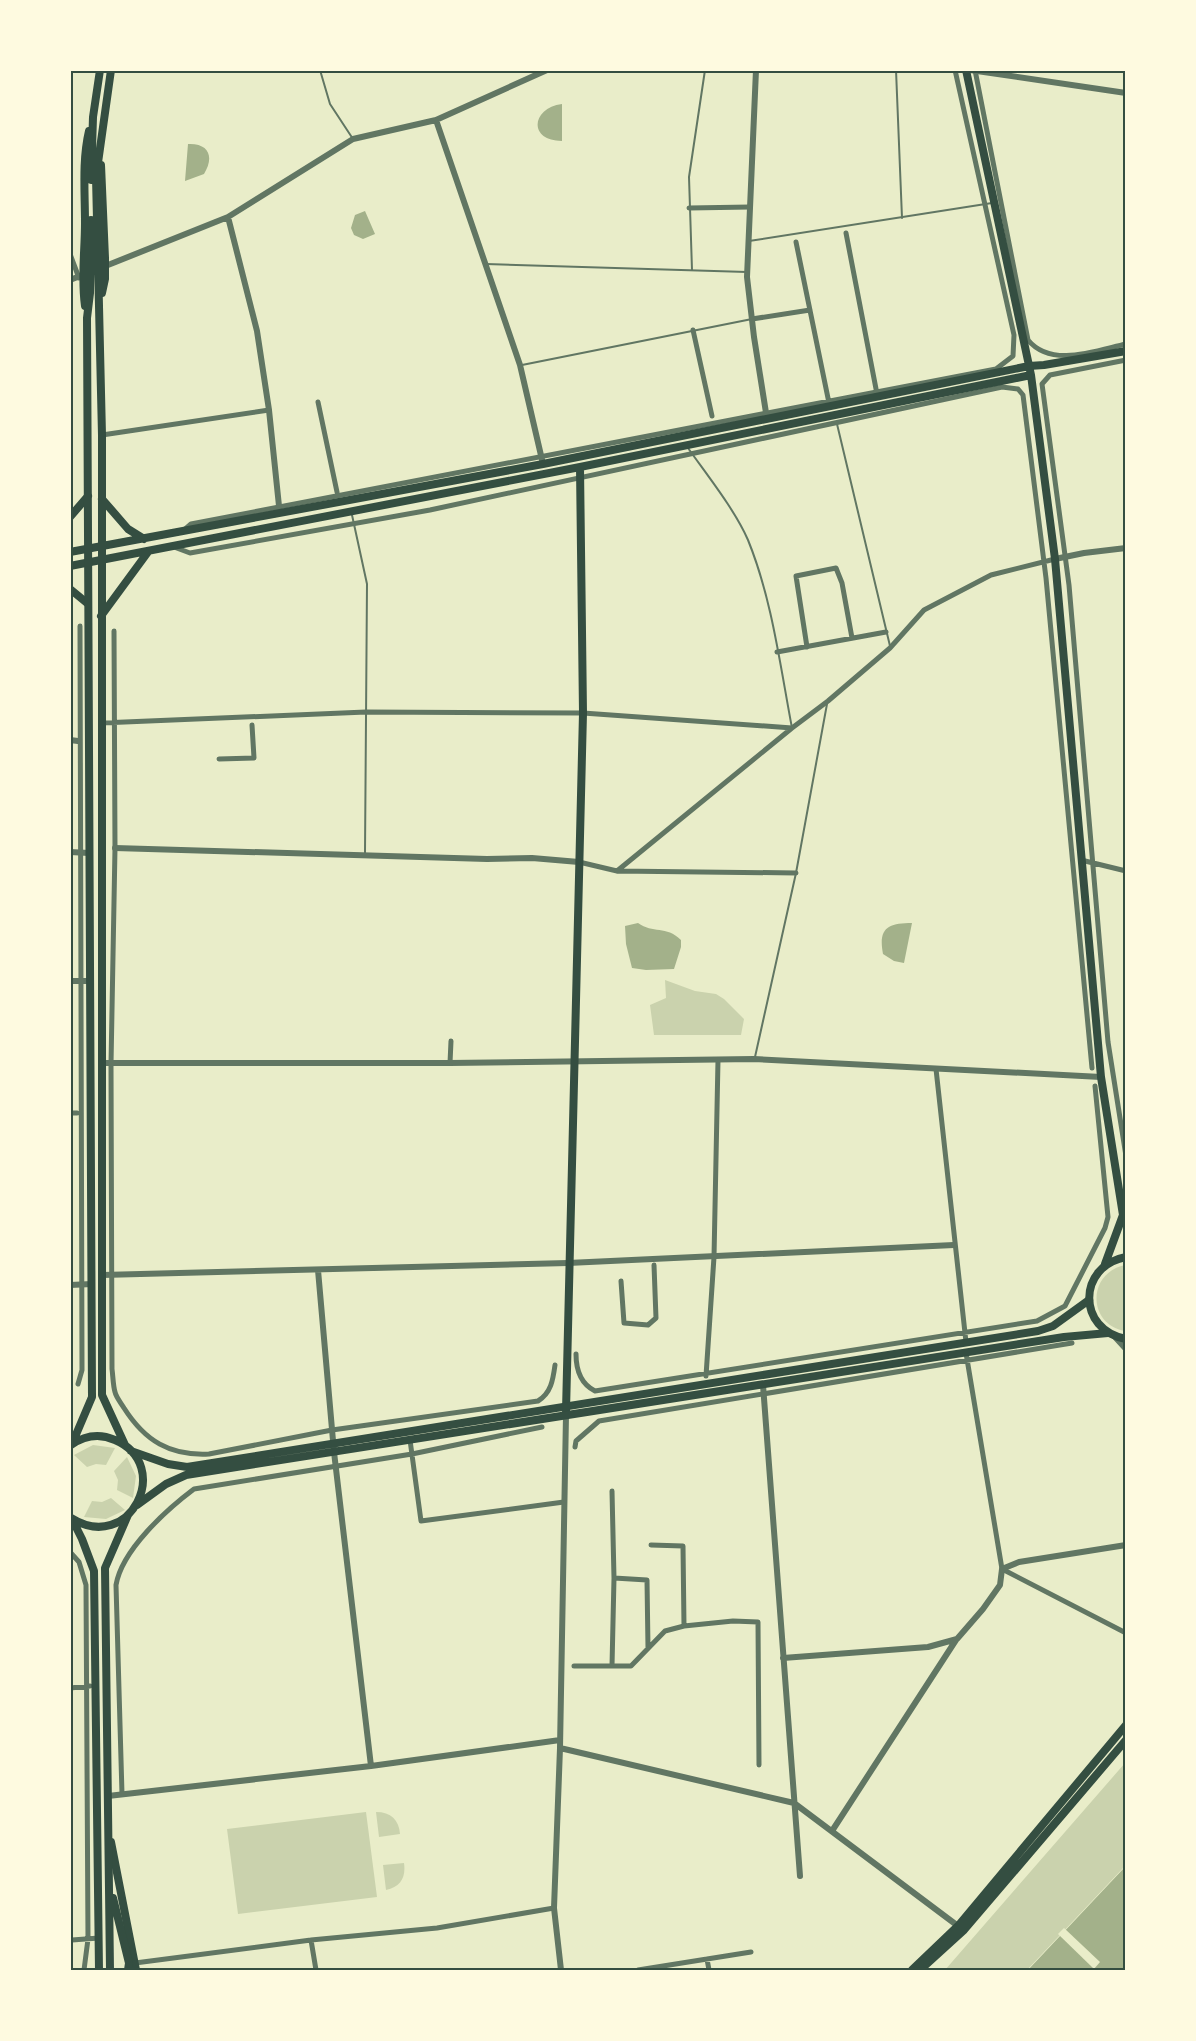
<svg xmlns="http://www.w3.org/2000/svg" width="1196" height="2041" viewBox="0 0 1196 2041" font-family="Montserrat,sans-serif">
  <style>
    .green { fill: #cad2ad }
    .water { fill: #a3b18a }
    .pier { fill: #e9edc9 }
    .lines { fill: none; stroke-linecap: round; stroke-linejoin: round }
    .service { stroke: #617663; stroke-width: 2 }
    .minor { stroke: #617663; stroke-width: 5 }
    .tertiary { stroke: #617663; stroke-width: 6 }
    .secondary { stroke: #344e41; stroke-width: 8 }
    .primary { stroke: #344e41; stroke-width: 8 }
    .neatline { fill: none; stroke: #344e41; stroke-width: 2 }
  </style>
  <rect width="100%" height="100%" fill="#e9edc9"/>
  <path class="green" d="M665 980 695 991 716 994 724 999 744 1019 741 1035H654L650 1005 666 998Z
    M1125 1265H1126L1125 1331C1087 1324 1087 1273 1125 1265Z
    M93 1445 115 1448 106 1465 96 1464 87 1467 74 1455Z
    M127 1457 136 1476 133 1498 117 1490 118 1480 114 1471Z
    M111 1498 125 1510 106 1519 84 1517 92 1501 102 1502Z
    M1125 1763V1866L1027 1970H945Z
    M366 1812 377 1897 238 1914 227 1829Z
    M376 1812C391 1812 399 1820 400 1834L379 1837Z
    M404 1863C406 1877 401 1887 386 1890L383 1865Z"/>
  <path class="water" d="M562 104V141C528 141 531 108 562 104Z
    M188 144C210 143 214 158 204 174L185 181Z
    M365 211 375 234 363 239 354 235 351 228 355 215Z
    M638 923C653 934 666 925 681 940V947L674 969 646 970 632 968 626 944 625 926Z
    M912 923 904 963 894 961 883 954C878 928 888 923 912 923Z
    M1125 1867V1970H1028Z"/>
  <path class="pier" d="M1064 1928 1100 1962 1094 1969 1058 1934Z"/>
  <g class="lines">
    <path class="service" d="M320 70 330 104 353 139
      M896 70 902 218
      M749 241 992 203
      M486 264 747 272
      M692 270 689 177 705 70
      M522 365 752 319
      M837 424 890 646
      M688 448C707 475 735 510 748 540 772 599 780 665 792 728
      M352 515 367 584 365 853
      M755 1057 796 873 827 704"/>
    <path class="minor" d="M975 70 1028 340C1051 368 1095 351 1126 344
      M689 208 750 207
      M846 233 877 394
      M796 242 829 403
      M70 254 79 278
      M752 319 810 310
      M693 330 712 416
      M1126 360 1050 375 1042 384 1069 585 1108 1042 1126 1156
      M318 402 337 492
      M102 435 269 410
      M183 531 191 524 996 369 1013 356 1014 335 955 70
      M174 547 190 553 430 510 1002 387 1018 389 1023 395 1046 578 1092 1068
      M114 631 115 848 111 1064 112 1369C113 1376 113 1385 115 1392 116 1397 121 1403 124 1408 145 1441 170 1456 209 1454L332 1430 538 1401C551 1393 553 1380 555 1365
      M807 647 796 576 836 568 842 583 852 638
      M777 652 886 632
      M101 723 366 712 583 713 792 728
      M219 759 254 758 252 725
      M1081 860 1126 871
      M579 862 617 871 796 873
      M617 871 792 728 828 701 890 648 924 610 991 575 1055 559
      M450 1063 451 1041
      M936 1069 966 1342
      M70 1113H77
      M621 1281 624 1323 648 1325 656 1318 654 1265
      M966 1353 1002 1569 1126 1633
      M576 1354C576 1369 581 1384 595 1391L1037 1321 1065 1306 1105 1228 1108 1217 1095 1086
      M706 1376 714 1257 718 1060
      M78 1384 82 1370 80 626
      M410 1440 421 1521 564 1502
      M575 1447 576 1441 599 1421 1072 1343
      M70 1552 79 1562 86 1585 88 1939 84 1970
      M614 1578 647 1580 648 1648
      M684 1626 733 1621 758 1622 759 1765
      M574 1666H631L665 1631 684 1626 683 1546 651 1545
      M612 1666 614 1578 612 1491
      M70 1688 90 1686
      M122 1794 116 1585C122 1550 166 1510 194 1489L412 1454 542 1427
      M72 1940 99 1938
      M311 1940 316 1970
      M707 1959 709 1970
      M135 1963 311 1940 437 1928 554 1908
      M638 1970 751 1952"/>
    <path class="tertiary" d="M756 70 747 277 754 337 767 419
      M970 70 1126 93
      M436 120 520 365 543 464
      M228 217 257 331 269 410 279 506 275 514
      M103 267 228 217 353 139 436 120 547 70
      M70 280 85 274
      M1055 559 1084 553 1126 548
      M70 740 78 741
      M115 848 487 859 532 858 579 862
      M70 852 89 853
      M70 981H90
      M101 1063H450L754 1059 1101 1077
      M318 1270 334 1452 371 1766
      M102 1275 568 1263 954 1245
      M70 1285 92 1284
      M1115 1337 1126 1349
      M763 1385 800 1876
      M783 1658 928 1647 957 1639 983 1609 1000 1585 1002 1569 1019 1562 1126 1545
      M560 1748 794 1803 958 1926
      M108 1796 371 1766 560 1740
      M832 1831 956 1640
      M561 1970 554 1908 560 1748 566 1415"/>
    <path class="secondary" d="M966 70 1031 375 1055 559 1101 1077 1123 1215 1126 1220
      M102 499 128 529 144 539
      M70 517 88 496
      M70 552 543 464 1029 366 1044 365 1126 351
      M70 566 580 467 1031 375
      M70 589 87 603
      M101 616 148 552
      M1126 1257C1077 1266 1077 1330 1126 1339
      M1105 1264 1123 1215
      M566 1411 583 713 580 467
      M111 1842 136 1970
      M912 1970 958 1926 1126 1725
      M920 1970 964 1930 1126 1740"/>
    <path class="primary" d="M111 70 96 177 102 435V1395L125 1445
      M101 165 105 258V279L102 293
      M91 180 93 117 100 70
      M85 306C81 278 85 251 85 223 85 192 82 161 89 131
      M72 1444 92 1397 87 318 90 293 91 220
      M71 1445C84 1436 99 1433 115 1440 174 1465 130 1555 71 1518
      M131 1451 168 1464 187 1467 1038 1331 1053 1326 1089 1300
      M137 1505 166 1484 186 1475 1064 1337 1108 1333
      M72 1519 82 1539 94 1571 99 1970
      M113 1898 129 1963 128 1970
      M110 1970 105 1568 128 1515"/>
  </g>
  <rect width="1196" height="2041" fill="none" stroke="#fefae0" stroke-width="144"/>
  <rect x="72" y="72" width="1052" height="1897" class="neatline"/>
</svg>
